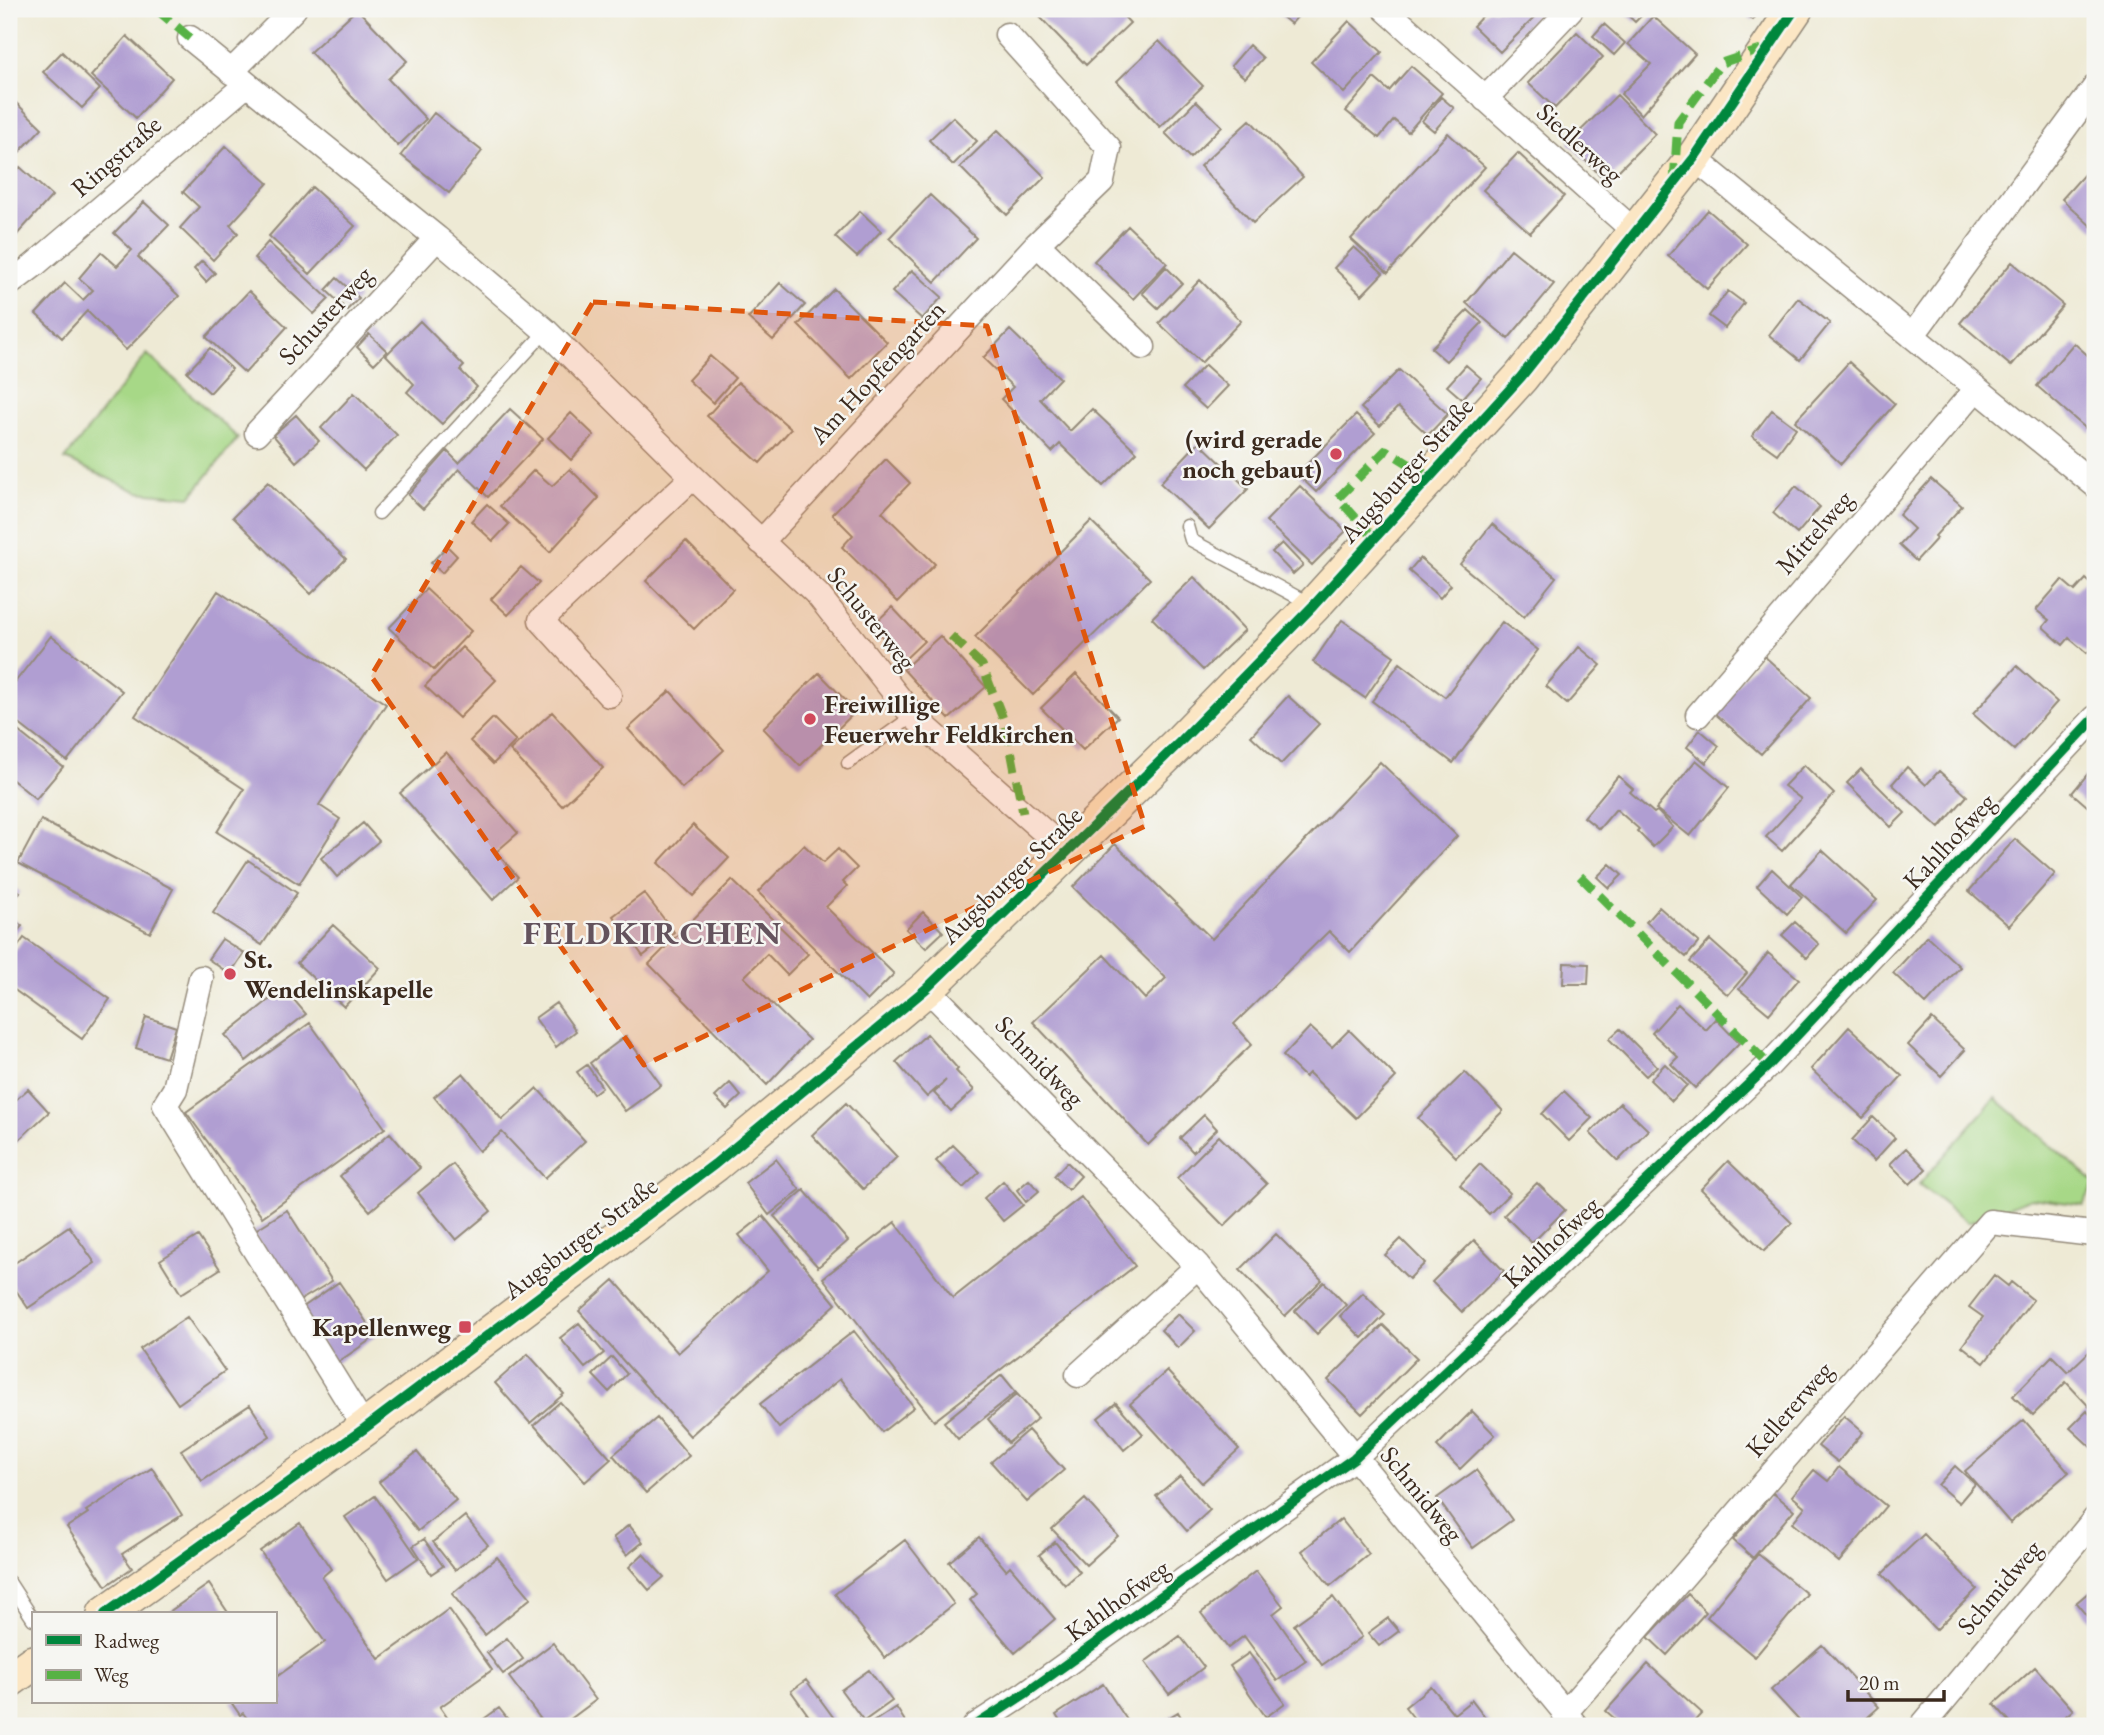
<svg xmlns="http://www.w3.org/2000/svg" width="2104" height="1735" viewBox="0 0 2104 1735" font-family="'EB Garamond',serif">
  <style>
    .green { fill: #a7d887; stroke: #718152; stroke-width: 2 }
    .building { fill: #b09ed2 }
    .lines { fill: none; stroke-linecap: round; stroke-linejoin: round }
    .lane-casing { stroke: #948a7a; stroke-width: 15 }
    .street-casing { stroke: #948a7a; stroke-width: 27 }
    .secondary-casing { stroke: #948a7a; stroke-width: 38 }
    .lane { stroke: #fff; stroke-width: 12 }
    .street { stroke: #fff; stroke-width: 24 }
    .secondary { stroke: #fbe6c4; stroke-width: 35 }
    .quiet { stroke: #57b245; stroke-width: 9; stroke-dasharray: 18 9; stroke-linecap: butt }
    .cycleway-casing { stroke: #f6f6f2; stroke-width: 15 }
    .cycleway { stroke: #00873e; stroke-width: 10 }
    .marked { fill: #df570d; fill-opacity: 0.2; stroke: #df570d; stroke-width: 5; stroke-dasharray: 14 9; stroke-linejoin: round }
    .poi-dot { fill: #d1495b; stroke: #f6f6f2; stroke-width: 2.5 }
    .labels { text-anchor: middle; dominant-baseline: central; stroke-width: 5; stroke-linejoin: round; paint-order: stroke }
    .street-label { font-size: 26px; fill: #3b2a1e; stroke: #f6f6f2 }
    .poi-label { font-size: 26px; font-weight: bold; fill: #3b2a1e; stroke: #f6f6f2; text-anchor: end }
    .district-label { font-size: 33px; font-weight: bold; letter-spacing: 2px; fill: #64535d; stroke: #f6f6f2 }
  </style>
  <rect width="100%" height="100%" fill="#f6f6f2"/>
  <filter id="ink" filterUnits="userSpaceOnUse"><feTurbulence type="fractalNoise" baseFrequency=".0143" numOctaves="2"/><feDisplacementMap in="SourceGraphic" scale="14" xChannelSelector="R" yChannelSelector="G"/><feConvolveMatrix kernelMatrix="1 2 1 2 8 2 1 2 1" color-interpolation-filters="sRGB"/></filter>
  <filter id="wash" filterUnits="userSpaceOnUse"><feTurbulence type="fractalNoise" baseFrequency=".00686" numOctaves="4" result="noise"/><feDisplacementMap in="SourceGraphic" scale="28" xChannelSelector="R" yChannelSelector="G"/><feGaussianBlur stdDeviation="1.57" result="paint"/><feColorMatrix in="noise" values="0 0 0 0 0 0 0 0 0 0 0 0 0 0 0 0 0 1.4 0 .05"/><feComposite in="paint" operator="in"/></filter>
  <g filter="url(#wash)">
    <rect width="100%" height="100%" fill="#eeead5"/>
    <path class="green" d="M147 354 238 438 190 497 138 492 65 459Z
      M1995 1098 2095 1183 2083 1205 2031 1198 1968 1223 1919 1184Z"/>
    <g id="blocks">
      <path class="building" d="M357 9 407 61 388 79 426 119 398 146 310 52Z
        M1047 9H1117L1130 23 1086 65 1039 16Z
        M1273 9H1304L1291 24Z
        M1489 9H1543L1500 52 1473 26Z
        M1621 9H1648L1635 22Z
        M1736 9H1761L1753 20Z
        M1653 16 1695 54 1641 115 1621 94 1651 64 1628 44Z
        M1349 21 1382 52 1344 93 1311 62Z
        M1604 24 1625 43 1614 55 1593 36Z
        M1577 32 1603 57 1555 108 1528 83Z
        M127 36 172 78 136 118 91 76Z
        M1159 41 1203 86 1160 127 1117 81Z
        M1249 45 1263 58 1245 78 1231 66Z
        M62 52 100 89 82 108 43 72Z
        M1411 66 1442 93 1408 132 1394 120 1379 138 1346 111 1374 78 1389 91Z
        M1617 95 1655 134 1607 182 1568 143Z
        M9 96 42 128 9 163Z
        M1441 97 1454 108 1434 131 1422 121Z
        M1196 101 1222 126 1190 158 1165 133Z
        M434 113 482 151 449 193 401 155Z
        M953 117 977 141 953 165 929 140Z
        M1250 120 1303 177 1253 223 1200 166Z
        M998 130 1045 177 1007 215 960 167Z
        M1448 133 1485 167 1388 273 1351 239Z
        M226 146 268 183 230 225 238 233 213 260 180 228 199 207 183 192Z
        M1518 153 1564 196 1530 233 1483 190Z
        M2095 162V230L2062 199Z
        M20 167 52 196 13 239 9 235V180Z
        M312 187 355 226 310 274 269 236Z
        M930 195 976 238 935 282 889 238Z
        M144 202 169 225 138 257 179 296 126 350 87 311 62 338 36 314 65 283 83 300 93 290 79 278 101 252 117 266 132 250 114 233Z
        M1708 210 1747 244 1707 289 1668 256Z
        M860 211 881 231 857 257 835 237Z
        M1128 226 1167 263 1133 299 1094 261Z
        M268 242 329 299 314 314 254 258Z
        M1354 247 1383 273 1362 295 1334 268Z
        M1511 249 1554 284 1508 339 1466 303Z
        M202 261 215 273 206 282 194 269Z
        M2012 262 2063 305 2011 366 1960 323Z
        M1166 267 1182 283 1158 308 1142 293Z
        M912 270 942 297 922 319 892 292Z
        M337 278 359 298 347 310 326 290Z
        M1200 280 1241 321 1201 363 1159 323Z
        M780 283 805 305 773 340 748 318Z
        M834 289 887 342 851 379 798 325Z
        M249 291 287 327 245 373 206 337Z
        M1728 291 1744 303 1725 328 1709 316Z
        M1798 298 1830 323 1800 360 1769 335Z
        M1468 310 1482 323 1446 361 1431 348Z
        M420 321 464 366 460 370 477 387 442 424 407 392 414 384 386 355Z
        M1010 330 1060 378 1040 399 1070 431 1092 409 1137 452 1103 486 1060 444 1052 452 1001 399 1013 387 983 358Z
        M369 334 387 351 374 364 357 347Z
        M2074 343 2095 362V427L2091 433 2037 386Z
        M210 348 232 369 210 393 187 372Z
        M710 356 735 378 713 403 688 380Z
        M1849 362 1895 404 1841 464 1795 421Z
        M1205 365 1228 386 1206 409 1183 388Z
        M1466 365 1481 378 1462 399 1447 386Z
        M1399 370 1448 414 1428 435 1398 407 1380 426 1361 408Z
        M738 382 791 429 760 463 707 416Z
        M354 393 397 435 364 470 321 428Z
        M510 409 543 439 488 497 459 469 423 509 408 495 447 451 459 463Z
        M1772 410 1796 428 1777 454 1752 436Z
        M571 413 594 435 571 460 548 438Z
        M296 415 319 441 296 462 273 435Z
        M1356 415 1375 433 1316 492 1297 474Z
        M1199 442 1248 489 1209 529 1160 483Z
        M886 459 910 483 882 512 935 564 898 602 842 547 853 535 832 514Z
        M570 469 599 498 550 552 500 506 534 470 552 486Z
        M1931 479 1962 506 1935 536 1937 538 1916 561 1899 545 1914 529 1899 515Z
        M268 482 346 559 311 594 233 517Z
        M1300 486 1346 531 1312 565 1266 521Z
        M1796 486 1820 507 1797 534 1773 513Z
        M487 504 509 524 493 541 471 521Z
        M1091 521 1150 579 1033 695 975 637Z
        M1492 524 1556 577 1524 617 1460 564Z
        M686 541 733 589 694 629 646 581Z
        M1282 543 1303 565 1293 574 1272 552Z
        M447 546 457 556 442 573 431 563Z
        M1420 558 1451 585 1440 598 1409 571Z
        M521 567 539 583 508 615 491 599Z
        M1194 577 1245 630 1203 670 1152 618Z
        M2086 579 2095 587V644L2087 653 2069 638 2063 645 2043 627 2049 620 2036 610 2062 580 2075 591Z
        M426 589 471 631 434 670 389 628Z
        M218 591 386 704 319 805 340 819 299 884 217 832 244 789 135 716Z
        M892 607 924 641 904 660 872 626Z
        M1342 620 1394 656 1365 698 1313 662Z
        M1502 622 1538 650 1453 763 1372 701 1400 663 1445 697Z
        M51 636 122 691 67 761 9 716V690Z
        M940 636 986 687 949 719 903 669Z
        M462 647 496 680 459 718 425 686Z
        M1579 647 1601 665 1567 704 1546 686Z
        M1763 655 1811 698 1761 754 1713 712Z
        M2017 666 2057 702 2014 750 1973 714Z
        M819 673 856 711 800 766 763 728Z
        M1076 674 1118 717 1083 750 1041 708Z
        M670 691 724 750 682 788 628 729Z
        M1288 696 1319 724 1281 764 1251 736Z
        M552 712 603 768 562 806 510 750Z
        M493 718 516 741 493 764 470 741Z
        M13 727 63 767 36 799 9 777V732Z
        M1700 730 1719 746 1706 763 1687 747Z
        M446 752 518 833 496 852 518 877 493 900 400 793Z
        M1696 760 1729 788 1690 836 1656 809Z
        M1380 762 1457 836 1350 952 1329 931 1234 1024 1252 1044 1148 1145 1033 1022 1104 955 1145 999 1166 978 1073 887 1115 844 1212 939Z
        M1804 765 1834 794 1782 851 1766 837 1801 799 1784 786Z
        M2095 765V813L2072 793Z
        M1907 767 1926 785 1939 771 1967 796 1939 828 1892 784Z
        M1861 769 1905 813 1891 827 1847 783Z
        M1618 776 1633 789 1630 792 1654 813 1657 811 1673 827 1653 847 1637 831 1639 829 1616 809 1599 829 1584 817Z
        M41 820 173 889 150 933 18 863Z
        M363 823 379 841 337 877 321 858Z
        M693 825 729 858 693 896 658 863Z
        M2015 839 2055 874 2009 926 1969 891Z
        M804 845 823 863 838 849 857 868 843 882 847 886 826 907 894 974 867 1001 758 892Z
        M1822 850 1877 900 1846 933 1791 884Z
        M248 860 297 893 262 945 213 913Z
        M1610 864 1622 875 1609 888 1597 877Z
        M1772 869 1802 897 1787 914 1757 886Z
        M732 880 808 954 787 975 767 954 744 977 809 1040 767 1085 649 964Z
        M9 883 20 892 9 906Z
        M644 893 674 932 643 956 613 916Z
        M1659 907 1699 942 1686 957 1646 922Z
        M923 912 943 932 926 948 906 929Z
        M9 915 22 926 9 941Z
        M1795 922 1819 944 1807 958 1782 935Z
        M333 925 380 968 344 1007 297 963Z
        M1927 936 1960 967 1926 1004 1893 973Z
        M24 938 110 999 82 1039 9 986V959Z
        M222 939 244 953 230 974 208 959Z
        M1710 940 1747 973 1728 995 1690 962Z
        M1768 953 1799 979 1769 1014 1739 989Z
        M1564 963 1589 964 1588 984H1563Z
        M284 988 306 1014 246 1061 225 1035Z
        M556 1003 576 1031 556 1047 535 1018Z
        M1678 1004 1706 1030 1716 1019 1739 1043 1695 1088 1671 1064 1678 1057 1652 1033Z
        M146 1017 176 1027 166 1058 136 1048Z
        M1932 1019 1965 1050 1941 1076 1908 1045Z
        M310 1023 385 1128 262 1217 186 1112Z
        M1310 1027 1332 1047 1349 1030 1396 1077 1356 1118 1309 1073 1305 1077 1283 1056Z
        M1849 1027 1902 1076 1863 1118 1811 1069Z
        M1620 1029 1657 1066 1646 1076 1609 1039Z
        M927 1034 958 1069 956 1071 974 1090 951 1111 934 1093 946 1080 927 1097 896 1062Z
        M626 1036 661 1085 625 1111 590 1063Z
        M1665 1064 1687 1085 1672 1101 1650 1080Z
        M587 1065 602 1087 593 1094 577 1072Z
        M1465 1072 1503 1111 1456 1157 1418 1118Z
        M463 1073 502 1120 537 1088 585 1141 545 1178 502 1132 479 1151 434 1097Z
        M730 1083 741 1096 727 1109 715 1097Z
        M28 1089 49 1112 11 1147 9 1106Z
        M1564 1091 1592 1118 1569 1141 1542 1114Z
        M846 1103 897 1157 863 1189 812 1135Z
        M1620 1103 1648 1130 1618 1161 1590 1133Z
        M1204 1115 1217 1129 1193 1152 1180 1138Z
        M1873 1117 1895 1138 1874 1161 1852 1140Z
        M390 1133 420 1168 370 1211 340 1176Z
        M1219 1136 1267 1184 1224 1226 1177 1178Z
        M953 1145 980 1172 963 1188 936 1161Z
        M1906 1148 1926 1169 1910 1184 1890 1164Z
        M776 1159 800 1190 769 1215 745 1183Z
        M1728 1161 1792 1223 1764 1251 1701 1189Z
        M1067 1162 1081 1176 1068 1190 1054 1176Z
        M453 1164 491 1211 456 1240 418 1193Z
        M1480 1164 1510 1193 1489 1214 1460 1185Z
        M1029 1180 1039 1191 1026 1202 1017 1190Z
        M1003 1181 1023 1205 1003 1221 984 1198Z
        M1537 1183 1565 1210 1532 1243 1504 1215Z
        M804 1190 848 1241 818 1267 774 1216Z
        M1081 1197 1135 1266 934 1421 823 1278 895 1222 953 1298Z
        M287 1210 332 1281 296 1303 252 1232Z
        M763 1216 836 1304 690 1436 579 1311 614 1280 678 1353 768 1271 739 1235Z
        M69 1226 95 1263 28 1308 9 1280V1267Z
        M1276 1234 1322 1280 1285 1316 1240 1270Z
        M198 1236 220 1269 181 1294 160 1260Z
        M1401 1239 1425 1263 1409 1279 1385 1255Z
        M1474 1240 1504 1271 1462 1312 1432 1282Z
        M1994 1275 2008 1286 2011 1282 2033 1300 1984 1363 1962 1346 1983 1317 1969 1307Z
        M339 1282 376 1336 335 1364 299 1310Z
        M1324 1282 1346 1305 1317 1334 1295 1311Z
        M1363 1293 1385 1315 1362 1338 1340 1316Z
        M1178 1314 1195 1331 1178 1348 1161 1330Z
        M187 1317 225 1371 178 1404 140 1349Z
        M579 1323 604 1353 585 1368 560 1338Z
        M1383 1325 1417 1358 1362 1414 1328 1380Z
        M854 1331 914 1407 882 1432 840 1379 779 1428 760 1404Z
        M2095 1346V1413L2066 1382 2033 1415 2013 1396 2052 1356 2068 1372Z
        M528 1354 564 1394 530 1423 495 1383Z
        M612 1357 627 1374 609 1392 593 1375Z
        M1167 1371 1239 1449 1202 1483 1130 1404Z
        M1002 1375 1016 1392 958 1439 944 1422Z
        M1017 1394 1038 1418 1008 1443 988 1419Z
        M560 1402 611 1459 585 1482 534 1425Z
        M1116 1403 1143 1434 1124 1450 1098 1418Z
        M250 1405 270 1436 202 1481 181 1450Z
        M1472 1411 1495 1435 1460 1469 1437 1446Z
        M2087 1411 2095 1420 2094 1450 2070 1428Z
        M1844 1416 1863 1432 1838 1462 1818 1446Z
        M657 1418 689 1456 646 1493 613 1455Z
        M2024 1420 2069 1472 2010 1523 1965 1471Z
        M1028 1430 1064 1470 1027 1502 991 1462Z
        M417 1452 456 1500 418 1531 379 1482Z
        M1955 1466 1975 1484 1959 1503 1938 1485Z
        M1839 1467 1886 1506 1839 1562 1792 1523 1805 1507 1792 1496 1814 1470 1828 1481Z
        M152 1468 182 1515 122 1554 132 1568 106 1586 67 1527 88 1513 86 1511Z
        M1476 1470 1512 1520 1473 1548 1437 1498Z
        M1180 1476 1210 1510 1187 1531 1156 1496Z
        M1773 1493 1794 1510 1753 1558 1733 1540Z
        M375 1496 418 1558 388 1579 345 1517Z
        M1085 1499 1118 1536 1086 1565 1052 1529Z
        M465 1516 488 1545 455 1570 433 1542Z
        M1341 1519 1369 1554 1330 1586 1302 1551Z
        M300 1523 331 1569 322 1577 379 1659 449 1609 492 1670 440 1707 453 1726H253L243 1713 240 1715 231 1702H275V1678L325 1642 260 1551Z
        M629 1525 643 1542 627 1555 613 1538Z
        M1924 1534 1977 1589 1936 1630 1882 1574Z
        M979 1537 1006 1570 1010 1566 1055 1619 1015 1653 970 1600 977 1594 949 1562Z
        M424 1539 443 1566 431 1574 413 1546Z
        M905 1540 954 1604 885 1658 835 1594Z
        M1055 1542 1080 1572 1065 1585 1039 1555Z
        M643 1554 664 1577 649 1590 629 1567Z
        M1758 1554 1807 1594 1755 1657 1707 1617Z
        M497 1557 531 1598 485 1635 452 1594Z
        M1256 1571 1283 1606 1273 1614 1306 1661 1277 1681 1244 1636 1228 1648 1201 1613Z
        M209 1584 229 1614H171L169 1612Z
        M2095 1587V1626L2076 1603Z
        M1688 1594 1706 1612 1667 1655 1648 1637Z
        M1333 1597 1362 1637 1322 1665 1294 1625Z
        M1388 1618 1399 1631 1379 1646 1368 1633Z
        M1180 1636 1204 1667 1169 1694 1145 1662Z
        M507 1638 523 1659 503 1674 487 1653Z
        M553 1643 596 1700 561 1726H546L509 1677Z
        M1822 1645 1879 1707 1858 1726H1804L1771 1690Z
        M1249 1653 1285 1703 1266 1717 1230 1666Z
        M1648 1664 1702 1713 1690 1726H1623L1606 1711Z
        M2035 1667 2073 1710 2054 1726H2014L1994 1704Z
        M869 1670 892 1701 864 1721 841 1690Z
        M806 1680 836 1721 829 1726H816L791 1691Z
        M1103 1684 1131 1726H1063L1056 1715Z
        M1431 1686 1454 1714 1472 1700 1492 1726H1420L1405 1707Z
        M896 1707 908 1726H867Z
        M499 1708 513 1726H474Z
        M1178 1712 1186 1726H1155Z"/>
    </g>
  </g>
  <g filter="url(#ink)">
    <use href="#blocks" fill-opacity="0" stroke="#948a7a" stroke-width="2"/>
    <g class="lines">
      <defs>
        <path id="lane" d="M379 513 546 331
          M1187 526 1191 540 1310 604
          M848 763 913 716
          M9 1582 33 1619"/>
        <path id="street" d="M1385 9 1634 231
          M190 38 437 238 546 331 693 477 818 595 913 716 1067 852
          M231 72 294 9
          M1485 99 1571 9
          M1694 158 2095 485
          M1037 244 1143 347
          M9 284 33 266 246 85
          M1912 336 2095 87
          M257 433 437 238
          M761 542 1037 244 1102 181 1109 148 1007 35
          M609 695 541 620 693 477
          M1698 715 1976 389
          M201 978 175 1089 165 1105 365 1428
          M927 988 1198 1266 1576 1726
          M1078 1375 1198 1266
          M1564 1714 1990 1222 2093 1234 2095 1236
          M975 1726 1026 1693 1354 1458 1769 1065 2095 718
          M1922 1726 2095 1519"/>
        <path id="secondary" d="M105 1614 365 1428 715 1164 927 988 1182 740 1313 606 1521 377 1694 158 1795 9
          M9 1680 33 1663"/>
      </defs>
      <use href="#lane" class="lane-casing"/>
      <use href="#street" class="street-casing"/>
      <use href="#secondary" class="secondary-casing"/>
      <use href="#lane" class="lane"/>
      <use href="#street" class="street"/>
      <use href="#secondary" class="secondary"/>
      <path class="quiet" d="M156 9 190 38
        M1674 182 1678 122 1721 63 1767 48
        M1374 538 1338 498 1386 450 1430 477
        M951 636 982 665 1007 729 1023 813
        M1580 876 1769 1065"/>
      <defs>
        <path id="cycleway" d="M105 1614 365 1428 715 1164 927 988 1182 740 1313 606 1521 377 1694 158 1795 9
          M975 1726 1026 1693 1354 1458 1769 1065 2095 718"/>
      </defs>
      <use href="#cycleway" class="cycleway-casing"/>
      <use href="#cycleway" class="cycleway"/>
    </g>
  </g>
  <path class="marked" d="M593 302 987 326 1145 826 644 1065 371 676Z"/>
  <g class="poi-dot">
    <circle cx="1336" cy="454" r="7"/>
    <circle cx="810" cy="719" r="7"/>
    <circle cx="230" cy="974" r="7"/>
    <rect x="458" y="1320" width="14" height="14" rx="3.5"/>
  </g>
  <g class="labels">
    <g class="street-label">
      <text transform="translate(1580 143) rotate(42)">Siedlerweg</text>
      <text transform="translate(116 156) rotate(-41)">Ringstraße</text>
      <text transform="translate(325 315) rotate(-47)">Schusterweg</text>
      <text transform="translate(877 372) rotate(-47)">Am Hopfengarten</text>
      <text transform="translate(1406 470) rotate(-48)">Augsburger Straße</text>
      <text transform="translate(1814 532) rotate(-49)">Mittelweg</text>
      <text transform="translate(872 618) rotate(51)">Schusterweg</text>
      <text transform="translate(1949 841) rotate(-47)">Kahlhofweg</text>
      <text transform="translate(1011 875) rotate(-44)">Augsburger Straße</text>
      <text transform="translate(1040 1061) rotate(46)">Schmidweg</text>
      <text transform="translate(580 1238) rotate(-37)">Augsburger Straße</text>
      <text transform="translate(1551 1242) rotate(-43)">Kahlhofweg</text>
      <text transform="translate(1789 1409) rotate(-49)">Kellererweg</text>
      <text transform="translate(1422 1494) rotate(51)">Schmidweg</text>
      <text transform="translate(1999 1587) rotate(-50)">Schmidweg</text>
      <text transform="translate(1117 1600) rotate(-36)">Kahlhofweg</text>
    </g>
    <g class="poi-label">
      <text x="1322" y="439">(wird gerade<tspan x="1322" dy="30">noch gebaut)</tspan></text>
      <text x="824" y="704" text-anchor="start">Freiwillige<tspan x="824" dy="30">Feuerwehr Feldkirchen</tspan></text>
      <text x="244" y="959" text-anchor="start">St.<tspan x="244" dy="30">Wendelinskapelle</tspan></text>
      <text x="451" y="1327">Kapellenweg</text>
    </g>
    <g class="district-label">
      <text x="653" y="932">FELDKIRCHEN</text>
    </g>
  </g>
  <rect width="2104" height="1735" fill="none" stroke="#f6f6f2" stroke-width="35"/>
  <rect x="32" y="1612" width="245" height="91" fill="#f6f6f2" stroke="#aba49d" stroke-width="2"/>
  <rect x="46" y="1635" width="35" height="10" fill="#00873e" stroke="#aba49d" stroke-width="2"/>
  <text x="94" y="1648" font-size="21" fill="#3b2a1e">Radweg</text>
  <rect x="46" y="1670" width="35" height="10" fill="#57b245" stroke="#aba49d" stroke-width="2"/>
  <text x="94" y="1682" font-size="21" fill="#3b2a1e">Weg</text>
  <path d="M1848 1690v10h96v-10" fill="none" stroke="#3b2a1e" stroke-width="3.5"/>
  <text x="1859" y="1690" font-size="21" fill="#3b2a1e" stroke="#f6f6f2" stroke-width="5" paint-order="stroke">20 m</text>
</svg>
